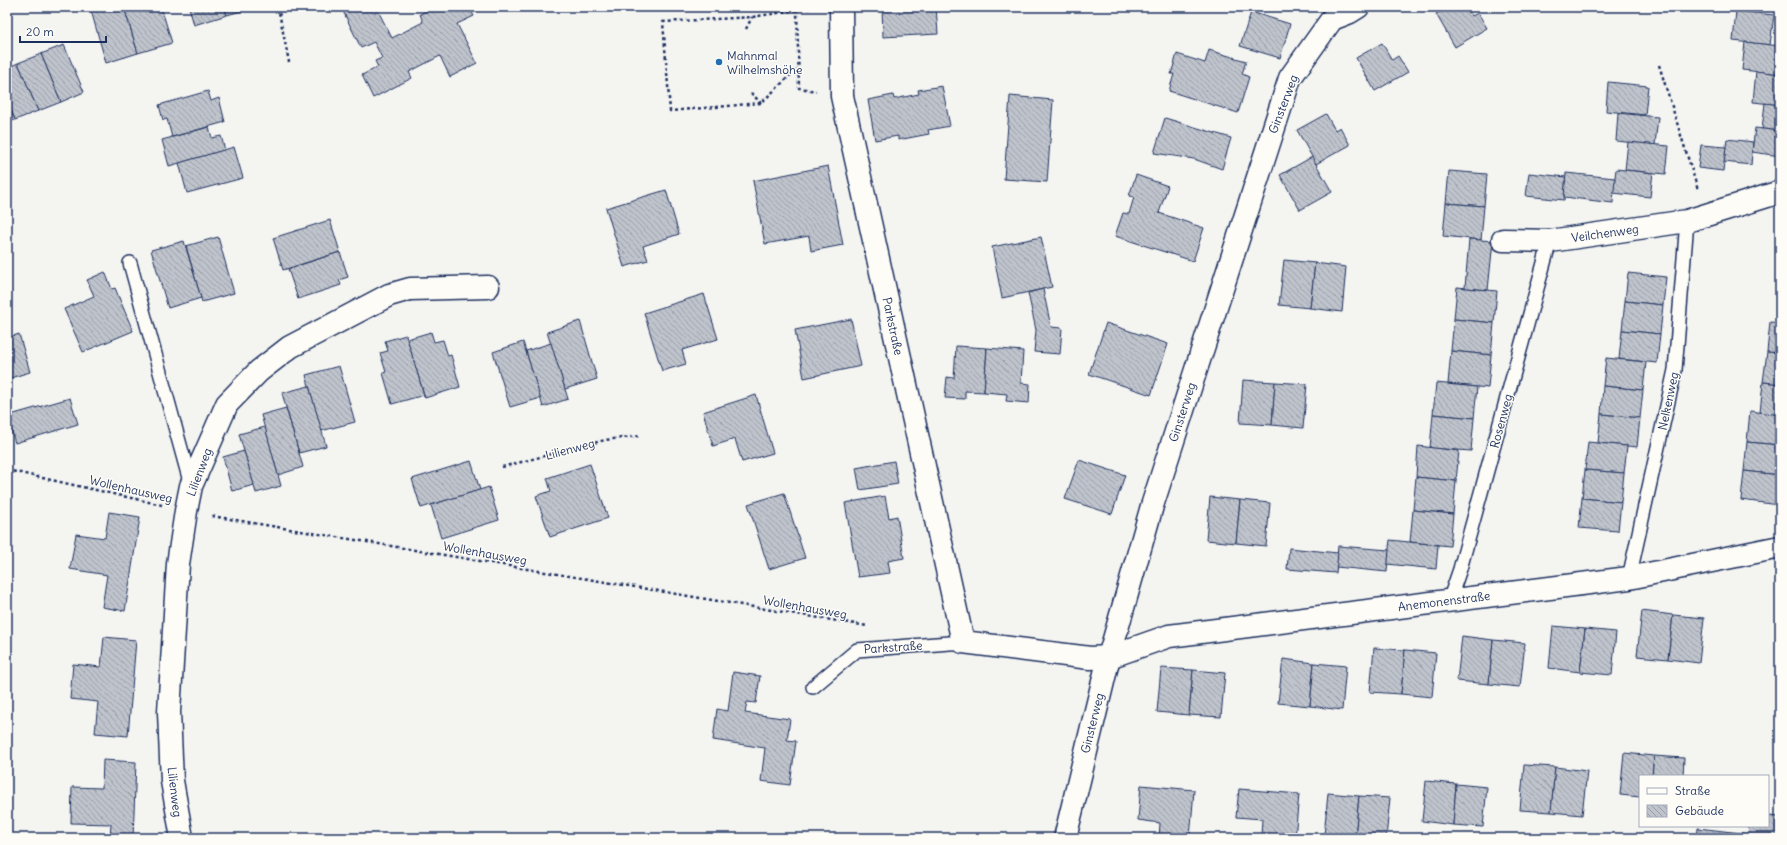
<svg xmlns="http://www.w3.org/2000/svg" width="1787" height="845" viewBox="0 0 1787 845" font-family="Delius,sans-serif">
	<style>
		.building { fill: url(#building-back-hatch); stroke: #1b2f5e }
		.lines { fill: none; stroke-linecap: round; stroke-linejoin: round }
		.lane-casing { stroke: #1b2f5e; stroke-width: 16 }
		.street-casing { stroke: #1b2f5e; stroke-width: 25 }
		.path { stroke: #1b2f5e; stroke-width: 2.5; stroke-dasharray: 3 3; stroke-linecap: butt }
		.lane { stroke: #fdfcf7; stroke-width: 13 }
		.street { stroke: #fdfcf7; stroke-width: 22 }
		.poi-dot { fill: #1f6fb2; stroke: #fdfcf7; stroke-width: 1.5 }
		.labels { text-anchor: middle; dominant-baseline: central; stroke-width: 3; stroke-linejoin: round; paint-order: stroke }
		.poi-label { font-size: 12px; fill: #1b2f5e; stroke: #fdfcf7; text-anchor: start }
		.street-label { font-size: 12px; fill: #1b2f5e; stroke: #fdfcf7 }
	</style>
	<defs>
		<pattern id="building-back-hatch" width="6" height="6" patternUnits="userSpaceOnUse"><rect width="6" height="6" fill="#bfc3cc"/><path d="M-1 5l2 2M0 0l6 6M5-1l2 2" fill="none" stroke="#9a9fa9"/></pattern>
	</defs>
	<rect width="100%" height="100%" fill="#f4f4f1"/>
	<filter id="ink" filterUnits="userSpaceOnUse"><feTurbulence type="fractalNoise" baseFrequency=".025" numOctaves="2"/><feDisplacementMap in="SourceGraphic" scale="8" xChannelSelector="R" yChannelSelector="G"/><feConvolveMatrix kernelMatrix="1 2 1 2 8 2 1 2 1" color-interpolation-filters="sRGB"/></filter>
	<g filter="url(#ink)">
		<g class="building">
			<path d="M 90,7 L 124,7 L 138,53 L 106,63 Z"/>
			<path d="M 124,7 L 161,7 L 172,43 L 138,53 Z"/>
			<path d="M 189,7 L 224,7 L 227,15 L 194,25 Z"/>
			<path d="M 224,7 L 256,7 L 227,15 Z"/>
			<path d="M 341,7 L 376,7 L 392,38 L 423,22 L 420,14 L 435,7 L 469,7 L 474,16 L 457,24 L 477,63 L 450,77 L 440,56 L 409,72 L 412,78 L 373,98 L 362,75 L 378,67 L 375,61 L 382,58 L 374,42 L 361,48 Z"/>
			<path d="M 882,7 L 936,7 L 938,34 L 883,37 Z"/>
			<path d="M 1448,7 L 1467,7 L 1472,16 L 1478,13 L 1487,28 L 1455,47 L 1436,14 Z"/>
			<path d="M 1736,11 L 1774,15 L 1770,45 L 1733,41 Z"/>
			<path d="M 1251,12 L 1290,24 L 1280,58 L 1240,46 Z"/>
			<path d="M 1745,42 L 1780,46 L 1780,74 L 1742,70 Z"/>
			<path d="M 1382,43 L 1392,60 L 1398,56 L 1408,72 L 1375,91 L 1356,58 Z"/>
			<path d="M 64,45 L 84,92 L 61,102 L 41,54 Z"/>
			<path d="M 1209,50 L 1246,61 L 1242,74 L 1249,77 L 1238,113 L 1169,91 L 1174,74 L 1171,74 L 1177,54 L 1205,63 Z"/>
			<path d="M 41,54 L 61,102 L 38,111 L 18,63 Z"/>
			<path d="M 18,63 L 38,111 L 15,120 L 7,100 L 7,68 Z"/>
			<path d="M 1756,71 L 1780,74 L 1780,105 L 1753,102 Z"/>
			<path d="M 1608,82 L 1648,86 L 1645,115 L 1606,111 Z"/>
			<path d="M 942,86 L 950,126 L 928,130 L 929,134 L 898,140 L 898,136 L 875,140 L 868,100 L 893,95 L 894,99 L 919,94 L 918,90 Z"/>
			<path d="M 208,91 L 211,101 L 219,98 L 225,122 L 172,137 L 167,119 L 163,120 L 159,105 Z"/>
			<path d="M 1010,96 L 1053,100 L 1047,182 L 1004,179 Z"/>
			<path d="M 7,100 L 15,120 L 7,123 Z"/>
			<path d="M 1765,103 L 1780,105 L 1780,131 L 1762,129 Z"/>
			<path d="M 1618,113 L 1658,117 L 1655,145 L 1616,141 Z"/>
			<path d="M 1326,114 L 1335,130 L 1340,127 L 1350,145 L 1316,164 L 1297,130 Z"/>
			<path d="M 1165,118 L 1231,138 L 1222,169 L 1194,159 L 1154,153 Z"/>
			<path d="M 209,127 L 212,138 L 221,136 L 225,150 L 169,166 L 162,140 Z"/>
			<path d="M 1755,128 L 1780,131 L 1780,156 L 1752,152 Z"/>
			<path d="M 1727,139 L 1753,142 L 1751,165 L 1724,162 Z"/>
			<path d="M 1628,142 L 1669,146 L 1666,174 L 1625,170 Z"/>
			<path d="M 1701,145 L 1726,147 L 1723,171 L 1698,168 Z"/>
			<path d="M 234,147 L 243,178 L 187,193 L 179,163 Z"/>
			<path d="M 1312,157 L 1332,192 L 1300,210 L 1280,175 Z"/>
			<path d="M 828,166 L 843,245 L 811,251 L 809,236 L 765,244 L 753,181 Z"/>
			<path d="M 1616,169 L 1653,173 L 1650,197 L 1613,193 Z"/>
			<path d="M 1449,171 L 1487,174 L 1484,206 L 1446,203 Z"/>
			<path d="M 1529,173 L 1566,177 L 1564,200 L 1526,196 Z"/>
			<path d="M 1566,173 L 1615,178 L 1613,203 L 1564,197 Z"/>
			<path d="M 1136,175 L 1168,186 L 1159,213 L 1204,228 L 1193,261 L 1115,236 L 1123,213 L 1129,214 L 1134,197 L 1129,196 Z"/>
			<path d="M 666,190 L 679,234 L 643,246 L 648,260 L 624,267 L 606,208 Z"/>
			<path d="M 1446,203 L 1484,206 L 1481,240 L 1443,236 Z"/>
			<path d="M 330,220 L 340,252 L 283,270 L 273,238 Z"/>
			<path d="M 218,237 L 234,293 L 202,302 L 186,246 Z"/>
			<path d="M 1041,237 L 1052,287 L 1002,298 L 992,247 Z"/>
			<path d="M 1469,239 L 1493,241 L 1488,290 L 1465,288 Z"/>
			<path d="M 184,241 L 201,298 L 168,308 L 151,250 Z"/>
			<path d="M 340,252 L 348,277 L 339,280 L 341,285 L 298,299 L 288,269 Z"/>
			<path d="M 1284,260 L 1315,263 L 1310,308 L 1279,305 Z"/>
			<path d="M 1315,263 L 1346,267 L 1342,312 L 1310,308 Z"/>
			<path d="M 105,272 L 112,289 L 115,288 L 133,331 L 83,352 L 64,309 L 94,296 L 87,280 Z"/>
			<path d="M 1628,273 L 1666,277 L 1663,305 L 1625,301 Z"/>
			<path d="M 1457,287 L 1497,291 L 1494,323 L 1454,319 Z"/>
			<path d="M 1043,289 L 1051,327 L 1062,328 L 1060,354 L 1034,352 L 1036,330 L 1028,293 Z"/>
			<path d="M 704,294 L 718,339 L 682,350 L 686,364 L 662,371 L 644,313 Z"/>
			<path d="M 1625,301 L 1663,305 L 1660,334 L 1622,330 Z"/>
			<path d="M 851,319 L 861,366 L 804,378 L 795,330 Z"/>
			<path d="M 1454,319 L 1494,323 L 1491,355 L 1451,351 Z"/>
			<path d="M 580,321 L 597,379 L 565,389 L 547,332 Z"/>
			<path d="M 1770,322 L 1780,323 L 1780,353 L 1767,352 Z"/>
			<path d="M 1106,323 L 1168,344 L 1151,395 L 1089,374 Z"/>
			<path d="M 1622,330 L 1660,334 L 1657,363 L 1619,359 Z"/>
			<path d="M 431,332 L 434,342 L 443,340 L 448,356 L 451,355 L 460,387 L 425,398 L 407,339 Z"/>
			<path d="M 19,334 L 30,372 L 7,379 L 7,338 Z"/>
			<path d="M 406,335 L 424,395 L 392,404 L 383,373 L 386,372 L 380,353 L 388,351 L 385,341 Z"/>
			<path d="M 523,342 L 541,398 L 510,407 L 493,352 Z"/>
			<path d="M 551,343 L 568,399 L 543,407 L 526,351 Z"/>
			<path d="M 956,346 L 987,348 L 984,392 L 965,391 L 965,399 L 945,398 L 947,377 L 954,378 Z"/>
			<path d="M 987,348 L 1023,351 L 1021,383 L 1030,384 L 1029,403 L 1006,401 L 1007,394 L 984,392 Z"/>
			<path d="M 1451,351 L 1491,355 L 1488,388 L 1448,384 Z"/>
			<path d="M 1767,352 L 1780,353 L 1780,384 L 1763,382 Z"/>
			<path d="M 1606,358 L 1646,362 L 1643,390 L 1603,386 Z"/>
			<path d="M 339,366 L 355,422 L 321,431 L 306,375 Z"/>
			<path d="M 1243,380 L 1275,382 L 1272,425 L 1240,423 Z"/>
			<path d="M 1275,382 L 1307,384 L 1303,428 L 1272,425 Z"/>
			<path d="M 1763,382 L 1780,384 L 1780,415 L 1760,413 Z"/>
			<path d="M 1436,383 L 1477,387 L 1474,418 L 1433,414 Z"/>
			<path d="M 309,386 L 326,446 L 299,453 L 282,393 Z"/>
			<path d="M 1603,386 L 1643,390 L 1640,418 L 1601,414 Z"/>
			<path d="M 756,395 L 773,453 L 742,462 L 735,439 L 713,446 L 703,412 Z"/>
			<path d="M 70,398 L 78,424 L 15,443 L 7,416 Z"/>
			<path d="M 286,408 L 303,467 L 278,475 L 261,415 Z"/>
			<path d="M 1750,411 L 1780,415 L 1780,445 L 1747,442 Z"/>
			<path d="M 1433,414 L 1474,418 L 1471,451 L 1430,448 Z"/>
			<path d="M 1601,414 L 1640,418 L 1637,447 L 1598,443 Z"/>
			<path d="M 265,427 L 281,486 L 256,493 L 239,434 Z"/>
			<path d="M 1588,442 L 1627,446 L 1624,473 L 1585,470 Z"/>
			<path d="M 1747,442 L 1780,445 L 1780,475 L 1744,471 Z"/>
			<path d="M 1418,446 L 1459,451 L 1456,481 L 1416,477 Z"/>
			<path d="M 244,451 L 254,485 L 232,491 L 223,457 Z"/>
			<path d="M 1079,460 L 1125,475 L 1112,514 L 1065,499 Z"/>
			<path d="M 471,461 L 480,490 L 421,508 L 412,479 Z"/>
			<path d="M 894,461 L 898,484 L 860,490 L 856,468 Z"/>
			<path d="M 590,464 L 608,518 L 550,537 L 536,496 L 551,491 L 547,478 Z"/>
			<path d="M 1585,470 L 1624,473 L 1621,502 L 1582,498 Z"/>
			<path d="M 1744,471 L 1780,475 L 1779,505 L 1741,500 Z"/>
			<path d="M 1416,477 L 1456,481 L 1453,514 L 1413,510 Z"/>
			<path d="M 489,487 L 499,520 L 441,538 L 431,505 Z"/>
			<path d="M 784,493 L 805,558 L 769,569 L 748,504 Z"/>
			<path d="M 885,496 L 889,518 L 897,516 L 904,558 L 888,561 L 890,573 L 858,577 L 845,503 Z"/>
			<path d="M 1210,497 L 1240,500 L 1236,543 L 1206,540 Z"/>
			<path d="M 1582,498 L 1621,502 L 1618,531 L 1579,528 Z"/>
			<path d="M 1240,500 L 1270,503 L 1266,546 L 1236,543 Z"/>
			<path d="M 1413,510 L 1453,514 L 1450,546 L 1410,542 Z"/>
			<path d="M 109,512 L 140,517 L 125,611 L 102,607 L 107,575 L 70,569 L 76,534 L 105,538 Z"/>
			<path d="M 1390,540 L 1438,545 L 1436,569 L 1387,564 Z"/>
			<path d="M 1338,546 L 1389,550 L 1387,572 L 1336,567 Z"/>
			<path d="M 1289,548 L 1338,553 L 1336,573 L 1287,569 Z"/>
			<path d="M 1642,611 L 1673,615 L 1668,659 L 1637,656 Z"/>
			<path d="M 1673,615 L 1704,618 L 1699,663 L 1668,659 Z"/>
			<path d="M 1553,626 L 1585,629 L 1580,672 L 1549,668 Z"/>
			<path d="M 1585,629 L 1616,632 L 1612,675 L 1580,672 Z"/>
			<path d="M 1462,636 L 1493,640 L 1489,684 L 1457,681 Z"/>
			<path d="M 104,637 L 136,640 L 128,736 L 95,733 L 98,702 L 70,699 L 73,664 L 101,667 Z"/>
			<path d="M 1493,640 L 1525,643 L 1520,687 L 1489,684 Z"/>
			<path d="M 1374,648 L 1405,650 L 1401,694 L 1370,692 Z"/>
			<path d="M 1405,650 L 1436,653 L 1432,697 L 1401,694 Z"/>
			<path d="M 1283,659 L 1314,663 L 1310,706 L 1278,703 Z"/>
			<path d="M 1314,663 L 1346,666 L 1342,710 L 1310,706 Z"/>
			<path d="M 1161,668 L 1193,670 L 1189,715 L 1157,712 Z"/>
			<path d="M 1193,670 L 1225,673 L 1221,717 L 1189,715 Z"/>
			<path d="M 733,672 L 760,676 L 756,703 L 747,702 L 745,713 L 790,719 L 787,740 L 796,741 L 790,785 L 761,781 L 765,748 L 713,740 L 717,709 L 728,711 Z"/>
			<path d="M 1624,753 L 1654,756 L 1652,776 L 1640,776 L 1640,797 L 1620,795 Z"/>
			<path d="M 1654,756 L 1684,758 L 1683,776 L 1652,776 Z"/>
			<path d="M 103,760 L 136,762 L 133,838 L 110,838 L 111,824 L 71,823 L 72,787 L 102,788 Z"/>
			<path d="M 1524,765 L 1555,767 L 1551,812 L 1520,810 Z"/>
			<path d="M 1555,767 L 1587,771 L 1582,815 L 1551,812 Z"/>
			<path d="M 1426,781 L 1456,784 L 1453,825 L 1422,821 Z"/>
			<path d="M 1456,784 L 1487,787 L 1483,827 L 1453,825 Z"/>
			<path d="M 1141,785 L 1194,790 L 1190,838 L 1159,838 L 1160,823 L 1138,820 Z"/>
			<path d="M 1239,789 L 1299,794 L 1295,838 L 1261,836 L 1262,819 L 1236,817 Z"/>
			<path d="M 1328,793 L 1359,796 L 1355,838 L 1324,836 Z"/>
			<path d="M 1359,796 L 1390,798 L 1386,838 L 1355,838 Z"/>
			<path d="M 1768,816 L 1780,817 L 1780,838 L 1748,837 L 1749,826 L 1768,826 Z"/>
			<path d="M 1698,828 L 1749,834 L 1748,838 L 1697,838 Z"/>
		</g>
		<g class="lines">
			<g class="lane-casing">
				<g id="lane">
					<path d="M 130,263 L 191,485"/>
					<path d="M 1629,578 L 1675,370 L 1687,221"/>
					<path d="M 1449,601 L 1460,569 L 1550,241"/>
					<path d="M 813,687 L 857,650 L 963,642"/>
				</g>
			</g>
			<g class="street-casing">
				<g id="street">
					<path d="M 841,7 L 842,96 L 963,642 L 1090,658 L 1109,657 L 1169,636 L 1629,578 L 1780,547"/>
					<path d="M 1503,240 L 1550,241 L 1687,221 L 1780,192"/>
					<path d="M 182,838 L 172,781 L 169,712 L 178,564 L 186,511 L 191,486 L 227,404 L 259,371 L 290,347 L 389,295 L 410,289 L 488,287"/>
					<path d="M 1065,838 L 1109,657 L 1152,506 L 1290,78 L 1332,19 L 1350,12 L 1358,7"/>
				</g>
			</g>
			<g class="path">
				<path d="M 278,7 L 289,62"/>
				<path d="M 816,7 L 797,10 L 799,88 L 816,91"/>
				<path d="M 797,10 L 752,17 L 663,22 L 670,111 L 761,103 L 798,68"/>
				<path d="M 746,29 L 752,17"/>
				<path d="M 1659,65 L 1698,190"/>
				<path d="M 751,93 L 761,103"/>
				<path d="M 502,467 L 605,440 L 639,436"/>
				<path d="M 7,470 L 162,505"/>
				<path d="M 212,516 L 867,626"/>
			</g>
			<use href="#lane" class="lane"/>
			<use href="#street" class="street"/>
		</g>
	</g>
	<circle class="poi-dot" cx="719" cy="62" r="4"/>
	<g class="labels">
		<g class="poi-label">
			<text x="727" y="55">Mahnmal<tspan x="727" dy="14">Wilhelmshöhe</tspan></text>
		</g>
		<g class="street-label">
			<text transform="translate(1283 104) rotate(-69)">Ginsterweg</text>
			<text transform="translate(1605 233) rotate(-8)">Veilchenweg</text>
			<text transform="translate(893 326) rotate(78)">Parkstraße</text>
			<text transform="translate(1668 401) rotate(-78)">Nelkenweg</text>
			<text transform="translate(1182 412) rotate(-72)">Ginsterweg</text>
			<text transform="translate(1501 421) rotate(-75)">Rosenweg</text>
			<text transform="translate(570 449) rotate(-15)">Lilienweg</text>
			<text transform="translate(199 472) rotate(-69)">Lilienweg</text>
			<text transform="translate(131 489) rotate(13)">Wollenhausweg</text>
			<text transform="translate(485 553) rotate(10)">Wollenhausweg</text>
			<text transform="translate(1444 601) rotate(-7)">Anemonenstraße</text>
			<text transform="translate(805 607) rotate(10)">Wollenhausweg</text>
			<text transform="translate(893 647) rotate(-4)">Parkstraße</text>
			<text transform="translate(1092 723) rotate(-76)">Ginsterweg</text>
			<text transform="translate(175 792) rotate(83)">Lilienweg</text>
		</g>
	</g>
	<rect width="1787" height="845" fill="none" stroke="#fdfcf7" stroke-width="24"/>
	<rect x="12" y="12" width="1763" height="821" fill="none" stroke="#1b2f5e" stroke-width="1.5" filter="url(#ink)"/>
	<rect x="1639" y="775" width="130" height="52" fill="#fdfcf7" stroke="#a3aaba"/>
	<rect x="1647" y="788" width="20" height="6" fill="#fdfcf7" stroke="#a3aaba"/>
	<text x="1675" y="795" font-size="12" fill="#1b2f5e">Straße</text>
	<rect x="1647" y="805" width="20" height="12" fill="url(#building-back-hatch)" stroke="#a3aaba"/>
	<text x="1675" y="815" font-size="12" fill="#1b2f5e">Gebäude</text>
	<path d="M20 36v6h86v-6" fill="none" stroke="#1b2f5e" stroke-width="2"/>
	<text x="26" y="36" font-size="12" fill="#1b2f5e" stroke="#fdfcf7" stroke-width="3" paint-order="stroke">20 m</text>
</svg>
